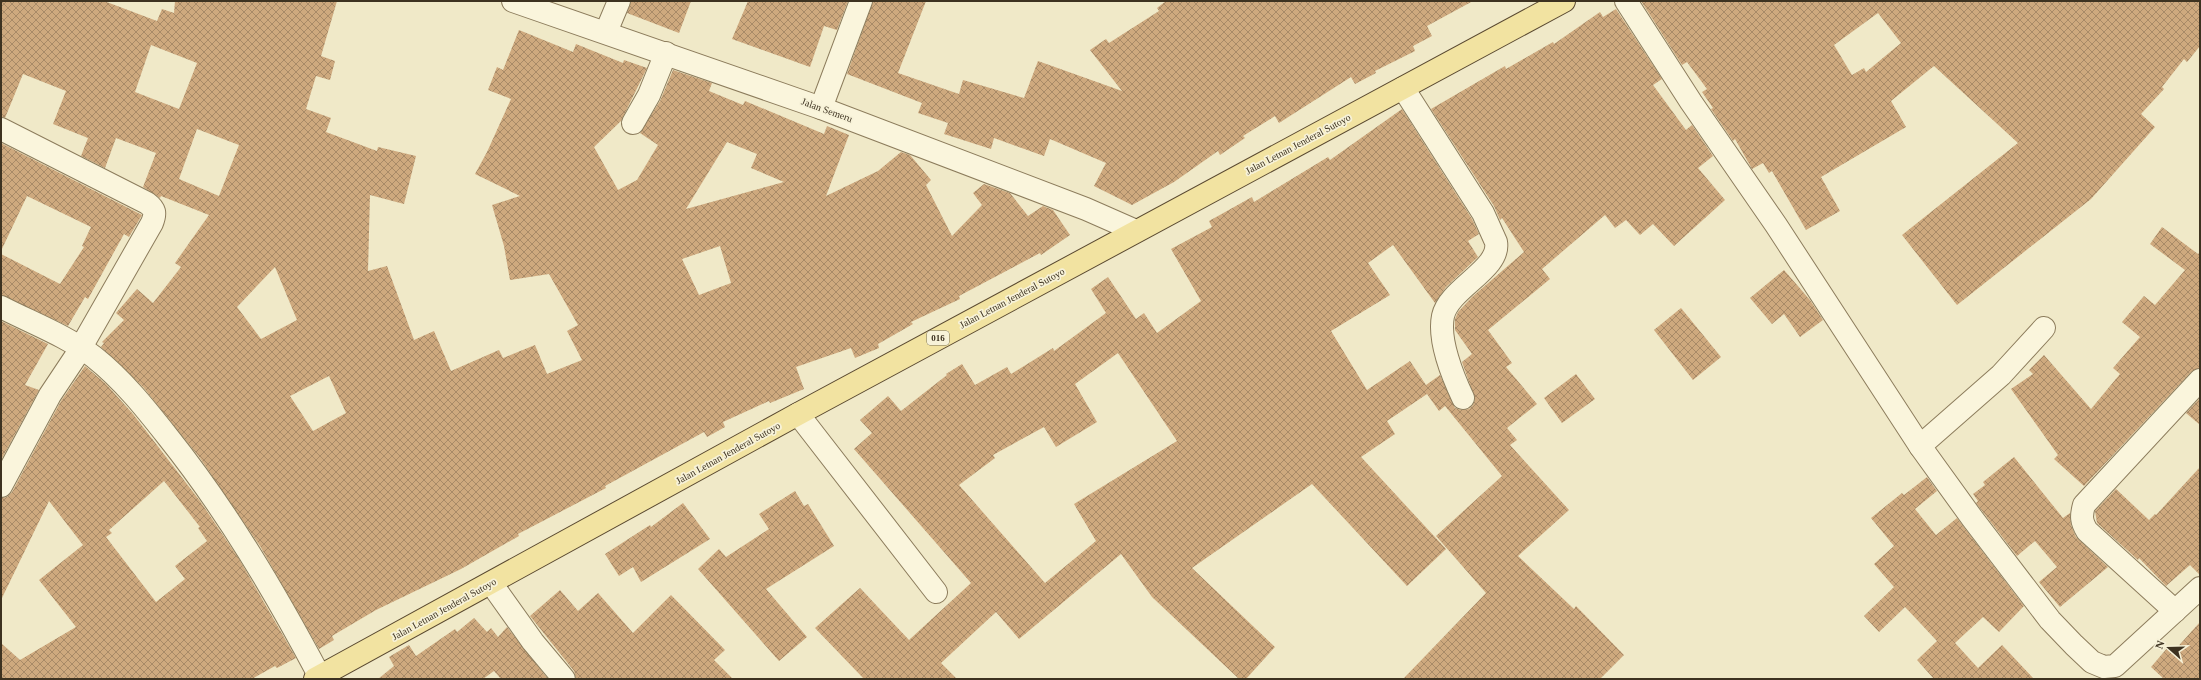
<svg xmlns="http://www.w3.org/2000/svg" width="2201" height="680" viewBox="0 0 2201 680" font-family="Georgia,serif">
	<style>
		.building { fill: url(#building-cross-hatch); fill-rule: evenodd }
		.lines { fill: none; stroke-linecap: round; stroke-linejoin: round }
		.minor-casing { stroke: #8c7c5c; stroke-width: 24 }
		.major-casing { stroke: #5a4930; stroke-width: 24 }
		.minor { stroke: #faf5dc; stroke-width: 22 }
		.major { stroke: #f2e3a1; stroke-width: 22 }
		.labels { text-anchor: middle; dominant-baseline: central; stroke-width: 3.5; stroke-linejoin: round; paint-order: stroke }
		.shield { fill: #f7f2d8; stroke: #756c57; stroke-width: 1 }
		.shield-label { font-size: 9px; font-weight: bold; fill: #3d3220 }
		.street-label { font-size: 10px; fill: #3d3220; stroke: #f7f2d8 }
	</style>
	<defs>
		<pattern id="building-cross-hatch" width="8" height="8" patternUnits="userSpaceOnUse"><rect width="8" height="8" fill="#cea97e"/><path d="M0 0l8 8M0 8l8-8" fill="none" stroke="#a88a67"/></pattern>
	</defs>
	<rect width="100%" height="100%" fill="#f0e9c8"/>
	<g class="building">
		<path d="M 1,1 L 104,1 L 157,21 L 162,9 L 174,13 L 175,1 L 337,1 L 321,56 L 335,61 L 330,80 L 316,76 L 306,109 L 331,118 L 326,132 L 377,151 L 378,147 L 416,156 L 404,204 L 370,195 L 368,271 L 387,266 L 414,340 L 434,331 L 451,371 L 499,350 L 503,358 L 535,345 L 547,374 L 582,360 L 567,331 L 578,325 L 549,274 L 510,280 L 504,246 L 492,205 L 520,196 L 475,174 L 487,152 L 511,99 L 488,90 L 497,67 L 503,70 L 519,30 L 573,52 L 576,44 L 623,63 L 624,60 L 647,68 L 621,121 L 594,147 L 618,190 L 637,180 L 658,145 L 640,133 L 660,101 L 673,70 L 712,83 L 709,91 L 743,105 L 745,101 L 824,134 L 827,126 L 849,135 L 826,196 L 878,171 L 901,152 L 910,155 L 931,180 L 926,185 L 952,236 L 982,205 L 973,193 L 984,184 L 1010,193 L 1028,216 L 1043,206 L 1053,210 L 1070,235 L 1041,255 L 1040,253 L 959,296 L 960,299 L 911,322 L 913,324 L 878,344 L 879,348 L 855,358 L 851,348 L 796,367 L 804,389 L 770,403 L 769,401 L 723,422 L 725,427 L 707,437 L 704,432 L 605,486 L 606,488 L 518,534 L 519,536 L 461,569 L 376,610 L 332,636 L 334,640 L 319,649 L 260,546 L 200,458 L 143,387 L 101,347 L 104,343 L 102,342 L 124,320 L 116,313 L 137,289 L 153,303 L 181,267 L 175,263 L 209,215 L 161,196 L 160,198 L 143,187 L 156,153 L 116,138 L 105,168 L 81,156 L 88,138 L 53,124 L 66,91 L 23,74 L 5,118 L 1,117 ZM 151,45 L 197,63 L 179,109 L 135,92 ZM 197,129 L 239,145 L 219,196 L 179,179 ZM 727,142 L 757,154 L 751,168 L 784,182 L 686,209 ZM 720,246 L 731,283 L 699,295 L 682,259 ZM 275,267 L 297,320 L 261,339 L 237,307 ZM 329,376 L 346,413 L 313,431 L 290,396 Z"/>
		<path d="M 631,1 L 691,1 L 679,33 L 627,13 Z"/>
		<path d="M 748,1 L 848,1 L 837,30 L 824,26 L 810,67 L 732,39 Z"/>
		<path d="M 873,1 L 926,1 L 898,73 L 959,94 L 963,80 L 1024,98 L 1038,61 L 1122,91 L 1090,50 L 1106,39 L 1109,43 L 1159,11 L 1157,8 L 1166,1 L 1473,1 L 1427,26 L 1432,36 L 1413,46 L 1415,51 L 1375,71 L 1376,73 L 1355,84 L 1351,77 L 1279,123 L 1275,116 L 1243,136 L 1245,138 L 1220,155 L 1218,151 L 1174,182 L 1132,205 L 1094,186 L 1106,163 L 1050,139 L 1044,156 L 994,138 L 991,149 L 944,134 L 948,123 L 918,113 L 922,103 L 847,74 Z"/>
		<path d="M 1641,1 L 2200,1 L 2200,46 L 2187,62 L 2184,59 L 2162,87 L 2164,89 L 2141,114 L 2155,127 L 2091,199 L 1957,305 L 1902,235 L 2018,143 L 1934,66 L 1891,101 L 1906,127 L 1821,177 L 1840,211 L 1806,230 L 1772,171 L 1769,173 L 1763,163 L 1752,169 L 1735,139 L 1733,141 L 1711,109 L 1713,108 L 1702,92 L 1707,89 L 1687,62 L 1682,65 ZM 1878,13 L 1901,43 L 1866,72 L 1864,68 L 1852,75 L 1834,45 Z"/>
		<path d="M 1616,9 L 1662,79 L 1653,85 L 1686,130 L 1692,125 L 1713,156 L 1698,168 L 1725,200 L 1674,246 L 1653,224 L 1640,235 L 1626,220 L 1615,228 L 1605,215 L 1542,269 L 1550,279 L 1488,330 L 1512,363 L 1506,367 L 1537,404 L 1507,428 L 1517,440 L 1510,445 L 1569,510 L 1518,556 L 1574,609 L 1576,606 L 1624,655 L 1600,679 L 1403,679 L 1486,593 L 1436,536 L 1502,476 L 1445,406 L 1439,411 L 1427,394 L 1387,421 L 1395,434 L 1361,457 L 1446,549 L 1407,586 L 1312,484 L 1192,568 L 1275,647 L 1246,679 L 1239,679 L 1152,597 L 1121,554 L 1019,639 L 996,612 L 941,663 L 957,679 L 864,679 L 815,628 L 860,588 L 909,640 L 971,583 L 854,449 L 872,433 L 860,420 L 888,396 L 901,411 L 947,375 L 946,374 L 962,364 L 975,385 L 1007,367 L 1011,374 L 1053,348 L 1054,351 L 1106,313 L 1091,289 L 1108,277 L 1136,319 L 1144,313 L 1157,333 L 1201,301 L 1171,249 L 1212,227 L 1209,221 L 1252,197 L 1254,202 L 1328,157 L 1330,160 L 1402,109 L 1472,219 L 1479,234 L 1468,241 L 1478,257 L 1446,287 L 1435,303 L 1393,245 L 1368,263 L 1390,295 L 1331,331 L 1367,390 L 1410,361 L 1426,385 L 1440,375 L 1455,408 L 1461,410 L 1469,409 L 1473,405 L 1475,399 L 1462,362 L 1472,354 L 1455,330 L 1455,319 L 1458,312 L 1472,297 L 1524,252 L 1502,218 L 1500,220 L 1494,206 L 1431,109 L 1505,66 L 1506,69 L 1553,42 L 1554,44 L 1600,12 L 1603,17 ZM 1118,353 L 1177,441 L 1074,504 L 1096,541 L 1045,583 L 959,485 L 995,458 L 993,455 L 1044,427 L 1056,447 L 1097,422 L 1075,384 Z"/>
		<path d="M 1,143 L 142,215 L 129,237 L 124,234 L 88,299 L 85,297 L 68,326 L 1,295 L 1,254 L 60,284 L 84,247 L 82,246 L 91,227 L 27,196 L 1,251 Z"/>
		<path d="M 2162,227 L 2198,254 L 2200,252 L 2200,368 L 2191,372 L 2084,486 L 2054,459 L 2058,455 L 2011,389 L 2033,374 L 2029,370 L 2044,355 L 2091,409 L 2120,374 L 2113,368 L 2140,337 L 2122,322 L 2144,296 L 2155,305 L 2185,270 L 2150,244 Z"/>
		<path d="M 1784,270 L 1810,300 L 1823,320 L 1800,337 L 1784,314 L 1772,324 L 1750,298 Z"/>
		<path d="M 1681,308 L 1721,357 L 1693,380 L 1654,330 Z"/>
		<path d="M 1,321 L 48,344 L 25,385 L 39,390 L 1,460 Z"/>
		<path d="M 85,366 L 106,384 L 133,414 L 200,501 L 239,559 L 296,658 L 277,668 L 275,666 L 252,679 L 1,679 L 1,643 L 20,660 L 76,627 L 39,580 L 83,545 L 49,501 L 1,600 L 1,498 L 7,497 L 12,492 L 61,401 ZM 164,481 L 200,527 L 198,528 L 207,541 L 175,566 L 185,579 L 156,602 L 106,537 L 112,533 L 109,530 Z"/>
		<path d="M 1576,374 L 1595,399 L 1562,423 L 1544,398 Z"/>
		<path d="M 2200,398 L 2200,425 L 2186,413 Z"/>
		<path d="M 2014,457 L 2063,518 L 2070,513 L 2071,525 L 2076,537 L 2108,567 L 2060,607 L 2039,582 L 2057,567 L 2035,541 L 2017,556 L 1976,503 L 1978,501 L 1973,494 L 1985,485 L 1983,482 Z"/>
		<path d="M 2200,467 L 2200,575 L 2190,565 L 2166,586 L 2139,558 L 2138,560 L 2097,523 L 2095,511 L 2116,489 L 2149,520 L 2155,514 L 2156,515 Z"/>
		<path d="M 1927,477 L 1937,491 L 1915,509 L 1936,535 L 1957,518 L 2024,606 L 1999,632 L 1983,617 L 1955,643 L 1978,668 L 2002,645 L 2034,679 L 1934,679 L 1917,660 L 1937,641 L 1905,607 L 1879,632 L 1864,616 L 1894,587 L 1874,564 L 1894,546 L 1871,518 L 1902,493 L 1904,495 Z"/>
		<path d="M 795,491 L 804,506 L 808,504 L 834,546 L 766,589 L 807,637 L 779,661 L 698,569 L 719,549 L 726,557 L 769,529 L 759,514 Z"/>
		<path d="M 683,503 L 710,539 L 641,582 L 633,567 L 619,576 L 605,554 L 650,525 L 651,527 Z"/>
		<path d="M 560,590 L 578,611 L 598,593 L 633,633 L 671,595 L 725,650 L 714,660 L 733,679 L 576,679 L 574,671 L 530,616 Z"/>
		<path d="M 474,618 L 487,632 L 491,628 L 498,637 L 507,627 L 548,679 L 501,679 L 494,671 L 483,679 L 378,679 L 394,666 L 389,657 L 409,645 L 416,656 L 455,629 L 457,632 Z"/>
		<path d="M 2200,622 L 2200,679 L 2164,679 L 2151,667 L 2169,646 L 2174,651 Z"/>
	</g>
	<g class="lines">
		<g class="minor-casing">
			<g id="minor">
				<path d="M 513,1 L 821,108 L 1086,209 L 1136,231"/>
				<path d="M 1626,1 L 1691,102 L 1776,225 L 1920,446 L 1972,518 L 2050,620 L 2074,645 L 2092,662 L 2104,667 L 2115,666 L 2200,588"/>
				<path d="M 606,32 L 619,1"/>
				<path d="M 1403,88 L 1483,213 L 1496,242 C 1501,269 1449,288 1443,316 C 1438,340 1453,377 1463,398"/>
				<path d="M 821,108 L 861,1"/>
				<path d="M 633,123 L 649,95 L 666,53"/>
				<path d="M 1,129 L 147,203 C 155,209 156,213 152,223 L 76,356 L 50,395 L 1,486"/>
				<path d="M 1,307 C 32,323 67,336 94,357 C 123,380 146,409 168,437 C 227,511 275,592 320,677"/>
				<path d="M 798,414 L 936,592"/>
				<path d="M 1920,446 L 2001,375 L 2044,328"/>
				<path d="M 491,583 L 533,642 L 564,679"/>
				<path d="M 2175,611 L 2087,531 C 2081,521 2081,516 2084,505 L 2200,380"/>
			</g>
		</g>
		<g class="major-casing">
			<path id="major" d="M 315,679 L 798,414 L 1564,1"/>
		</g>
		<use href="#minor" class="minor"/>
		<use href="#major" class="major"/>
	</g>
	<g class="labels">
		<rect class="shield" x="927" y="331" width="22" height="14" rx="3"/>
		<g class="shield-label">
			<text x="938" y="338">016</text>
		</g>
		<g class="street-label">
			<text transform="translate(827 110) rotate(20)">Jalan Semeru</text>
			<text transform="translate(1298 144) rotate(-28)">Jalan Letnan Jenderal Sutoyo</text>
			<text transform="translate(1012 298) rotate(-28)">Jalan Letnan Jenderal Sutoyo</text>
			<text transform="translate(728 453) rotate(-29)">Jalan Letnan Jenderal Sutoyo</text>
			<text transform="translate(444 609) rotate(-29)">Jalan Letnan Jenderal Sutoyo</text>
		</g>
	</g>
	<rect width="2201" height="680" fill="none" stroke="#3d3220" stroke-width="4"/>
	<g transform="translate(2169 648) rotate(290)" stroke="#f7f2d8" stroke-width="3" paint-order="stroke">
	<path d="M0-3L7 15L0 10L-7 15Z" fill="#3d3220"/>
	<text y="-6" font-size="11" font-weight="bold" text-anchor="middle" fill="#3d3220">N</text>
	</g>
</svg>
